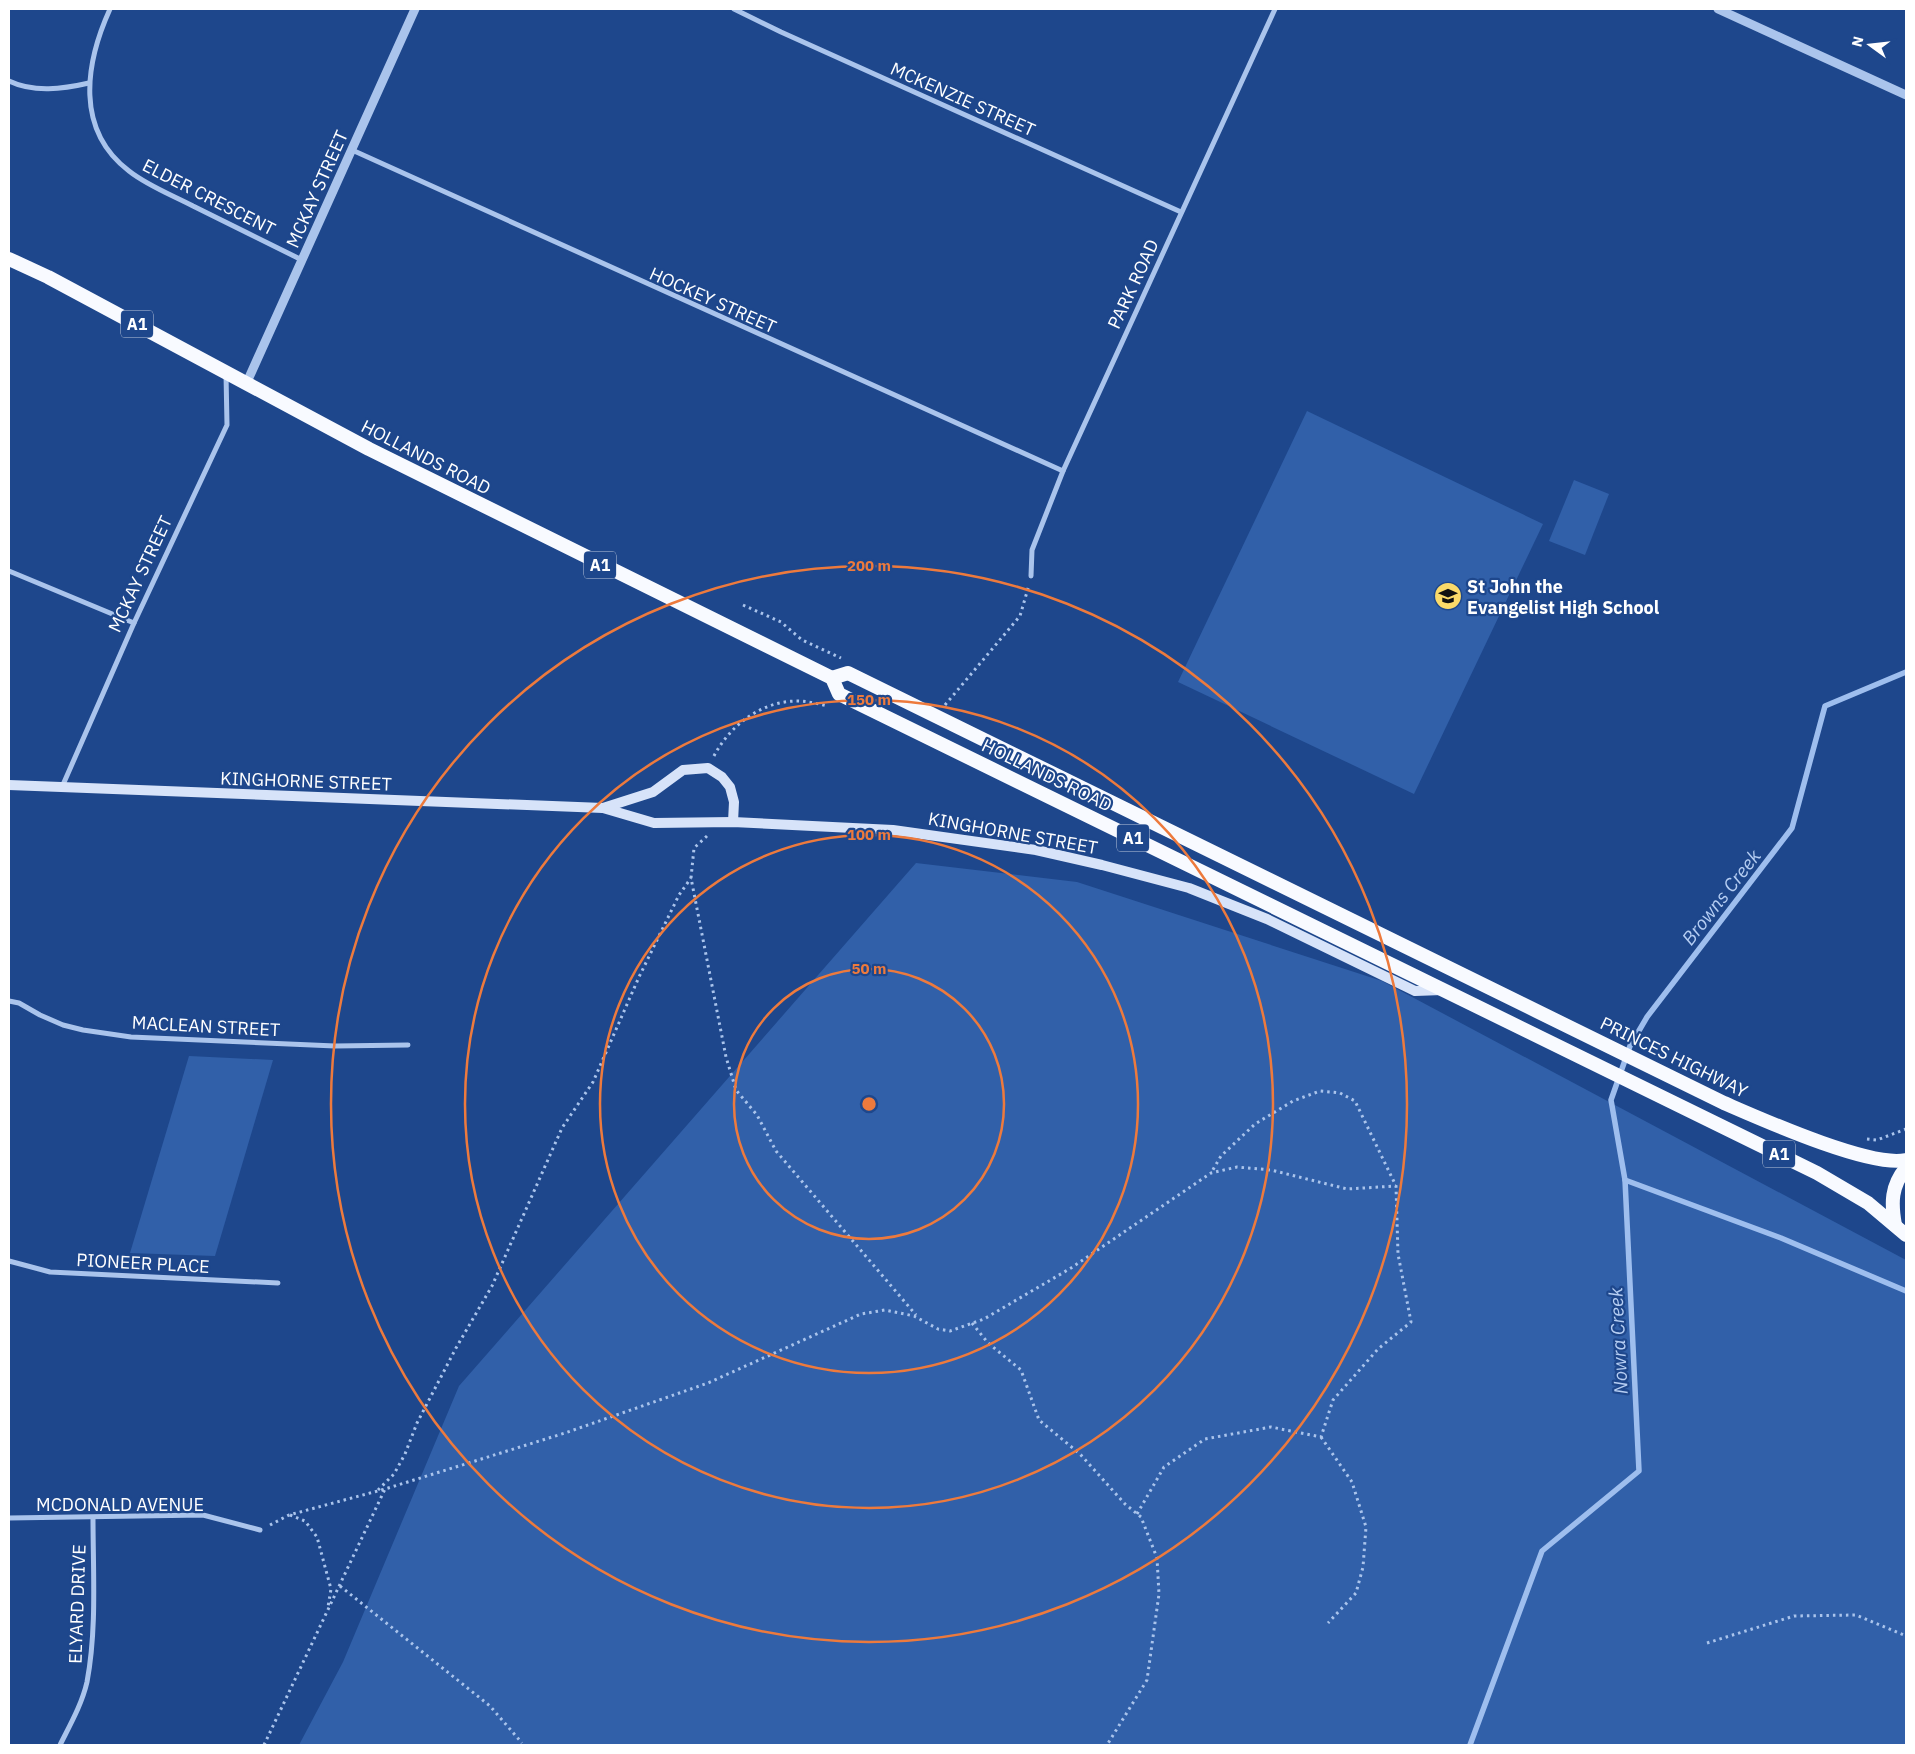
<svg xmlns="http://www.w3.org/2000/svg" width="1915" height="1754" viewBox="0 0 1915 1754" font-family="'IBM Plex Sans',sans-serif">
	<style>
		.green { fill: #3160a9 }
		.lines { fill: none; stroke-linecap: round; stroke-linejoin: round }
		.stream { stroke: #9ebeee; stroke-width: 5.5 }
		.path { stroke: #aac4ec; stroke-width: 3; stroke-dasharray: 2.5 4; stroke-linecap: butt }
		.minor { stroke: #aac4ec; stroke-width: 5 }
		.tertiary { stroke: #aac4ec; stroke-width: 9 }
		.secondary { stroke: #d7e3f9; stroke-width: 10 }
		.trunk { stroke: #f8faff; stroke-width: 14 }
		.ring { fill: none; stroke: #ed7a3d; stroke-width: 2.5 }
		.labels { text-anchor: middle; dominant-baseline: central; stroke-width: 4.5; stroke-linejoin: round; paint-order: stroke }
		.shield { fill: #1e478c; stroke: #bcc8dc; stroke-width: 1 }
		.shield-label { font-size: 16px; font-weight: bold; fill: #fff }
		.street-label { font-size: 18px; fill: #fff; stroke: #1e478c }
		.poi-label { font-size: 18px; font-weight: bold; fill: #fff; stroke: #1e478c; text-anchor: start }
		.water-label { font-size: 19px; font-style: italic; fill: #b6cef3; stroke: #1e478c }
		.centre { fill: #ed7a3d; stroke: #1e478c; stroke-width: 2.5 }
		.ring-label { font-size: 15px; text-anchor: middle; font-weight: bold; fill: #ed7a3d; stroke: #1e478c; stroke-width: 4.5; stroke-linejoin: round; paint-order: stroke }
	</style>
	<rect width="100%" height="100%" fill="#1e478c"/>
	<g class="green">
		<path d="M 1307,411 L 1543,524 L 1414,794 L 1178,682 Z"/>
		<path d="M 1574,480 L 1609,494 L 1585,555 L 1549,541 Z"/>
		<path d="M 916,863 L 1077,882 L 1382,981 L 1906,1260 L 1906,1745 L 299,1745 L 343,1662 L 459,1386 Z"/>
		<path d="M 189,1056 L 273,1060 L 215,1256 L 130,1253 Z"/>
	</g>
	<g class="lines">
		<g class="stream">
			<path d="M 1625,1180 L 1611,1100 L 1630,1046 L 1647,1017 L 1792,828 L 1825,706 L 1906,672"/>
			<path d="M 1470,1745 L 1542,1551 L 1639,1471 L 1625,1180 L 1781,1238 L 1906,1291"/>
		</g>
		<g class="path">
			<path d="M 743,605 L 781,622 L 802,640 L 841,658"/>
			<path d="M 945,705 L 1020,616 L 1029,585"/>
			<path d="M 714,756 C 730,725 762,701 797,701 C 808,701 818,704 828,706"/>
			<path d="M 707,836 L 694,848 L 691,878 L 726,1057 L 736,1090 L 757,1115 L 776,1151 L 916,1315"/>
			<path d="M 1867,1139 L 1877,1140 L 1906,1129"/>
			<path d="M 972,1323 L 988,1343 L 1021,1370 L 1039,1420 L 1080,1454 L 1125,1504 L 1141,1517 L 1157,1558 L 1159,1594 L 1147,1680 L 1107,1745"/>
			<path d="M 1321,1437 L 1352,1482 L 1366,1527 L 1363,1567 L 1356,1593 L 1328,1623"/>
			<path d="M 378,1490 L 394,1474 L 405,1454 L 417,1423 L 456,1348 L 492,1286 L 562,1128 L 593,1082 L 639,977 L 679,895 L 691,878"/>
			<path d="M 1137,1514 L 1164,1467 L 1205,1439 L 1271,1427 L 1321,1437 L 1333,1400 L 1378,1349 L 1411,1322 L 1398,1254 L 1396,1186 L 1355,1101 L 1340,1093 L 1320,1091 L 1293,1101 L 1255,1124 L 1221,1156 L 1211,1173"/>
			<path d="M 290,1515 L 305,1521 L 317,1537 L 331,1589 L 328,1607"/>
			<path d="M 270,1525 L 289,1515 L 385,1489 L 565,1433 L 708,1383 L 861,1314 L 885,1310 L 914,1316 L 938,1329 L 950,1331 L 984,1319 L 1071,1268 L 1211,1173 L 1237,1167 L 1271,1170 L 1347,1189 L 1396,1186"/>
			<path d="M 340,1586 L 490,1706 L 522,1743"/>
			<path d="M 1707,1643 L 1794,1616 L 1856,1615 L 1906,1636"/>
			<path d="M 264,1745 L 385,1489"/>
		</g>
		<g class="minor">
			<path d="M 110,9 C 85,64 75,130 129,171 C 148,186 172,195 193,206 C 229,224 266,242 302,260"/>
			<path d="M 734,9 L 781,32 L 1181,212"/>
			<path d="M 9,81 C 34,93 63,89 89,83"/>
			<path d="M 352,150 L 1063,471"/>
			<path d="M 9,571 L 134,623"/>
			<path d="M 1031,576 L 1032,550 L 1063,471 L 1275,9"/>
			<path d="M 62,787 L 134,623 L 227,425 L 226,374"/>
			<path d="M 9,1001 L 19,1003 L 40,1015 L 63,1025 L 83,1030 L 131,1037 L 335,1046 L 408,1045"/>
			<path d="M 9,1261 L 50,1272 L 278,1283"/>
			<path d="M 9,1518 L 203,1515 L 260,1530"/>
			<path d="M 60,1745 C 70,1725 82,1704 87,1682 C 97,1629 93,1572 93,1518"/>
		</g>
		<g class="tertiary">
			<path d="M 1718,9 L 1906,95"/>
			<path d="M 247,382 L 415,9"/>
		</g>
		<g class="secondary">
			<path d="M 9,785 L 603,808 L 654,823 L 733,822 L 893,830 L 1036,850 L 1102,865 L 1189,888 L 1267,919 L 1415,991 L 1442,990"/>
			<path d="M 603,808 L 653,792 L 683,770 L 708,768 L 722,777 L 730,787 L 734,802 L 733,822"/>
		</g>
		<g class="trunk">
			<path d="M 9,259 L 48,277 L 369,449 L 832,678 L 839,694 L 1817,1173 L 1868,1203 L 1906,1235"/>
			<path d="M 832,678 L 848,673 L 1724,1103 C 1761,1119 1870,1168 1906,1160"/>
			<path d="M 1895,1225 C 1891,1203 1891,1186 1906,1168"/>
		</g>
	</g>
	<g class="ring">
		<circle cx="869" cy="1104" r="135"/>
		<circle cx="869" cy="1104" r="269"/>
		<circle cx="869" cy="1104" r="404"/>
		<circle cx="869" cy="1104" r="538"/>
	</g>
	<defs>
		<g id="school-disc" transform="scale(1.4375)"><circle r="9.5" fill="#fbda69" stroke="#1e478c"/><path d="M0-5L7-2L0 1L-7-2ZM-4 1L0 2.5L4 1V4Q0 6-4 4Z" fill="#111"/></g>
	</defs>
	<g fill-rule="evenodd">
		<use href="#school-disc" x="1448" y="596"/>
	</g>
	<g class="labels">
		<g class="shield">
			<rect x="121" y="310.5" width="32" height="27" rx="4"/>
			<rect x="584" y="551.5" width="32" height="27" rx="4"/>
			<rect x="1117" y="824.5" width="32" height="27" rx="4"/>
			<rect x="1763" y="1140.5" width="32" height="27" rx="4"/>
		</g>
		<g class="shield-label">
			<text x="137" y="324">A1</text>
			<text x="600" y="565">A1</text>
			<text x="1133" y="838">A1</text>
			<text x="1779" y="1154">A1</text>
		</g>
		<g class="street-label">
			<text transform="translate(963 99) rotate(24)">MCKENZIE STREET</text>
			<text transform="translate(317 189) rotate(-66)">MCKAY STREET</text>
			<text transform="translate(209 197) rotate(27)">ELDER CRESCENT</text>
			<text transform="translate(1133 284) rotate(-65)">PARK ROAD</text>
			<text transform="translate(713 300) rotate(24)">HOCKEY STREET</text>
			<text transform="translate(426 457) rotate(27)">HOLLANDS ROAD</text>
			<text transform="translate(140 574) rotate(-65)">MCKAY STREET</text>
			<text transform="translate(1047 775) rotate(26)">HOLLANDS ROAD</text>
			<text transform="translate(306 781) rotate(2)">KINGHORNE STREET</text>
			<text transform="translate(1013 833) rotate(10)">KINGHORNE STREET</text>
			<text transform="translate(206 1026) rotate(3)">MACLEAN STREET</text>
			<text transform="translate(1674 1057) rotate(26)">PRINCES HIGHWAY</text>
			<text transform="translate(143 1263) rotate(3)">PIONEER PLACE</text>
			<text x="120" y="1504">MCDONALD AVENUE</text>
			<text transform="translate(77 1604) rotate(-88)">ELYARD DRIVE</text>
		</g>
		<g class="poi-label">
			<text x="1467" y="586">St John the<tspan x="1467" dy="21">Evangelist High School</tspan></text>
		</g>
		<g class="water-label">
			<text transform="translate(1721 897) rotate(-52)">Browns Creek</text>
			<text transform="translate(1618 1341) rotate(-93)">Nowra Creek</text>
		</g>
	</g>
	<circle cx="869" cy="1104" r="8" class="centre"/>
	<g class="ring-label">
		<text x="869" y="571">200 m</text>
		<text x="869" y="705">150 m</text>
		<text x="869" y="840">100 m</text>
		<text x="869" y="974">50 m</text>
	</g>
	<rect width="1915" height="1754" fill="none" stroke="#ffffff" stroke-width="20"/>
	<g transform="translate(1870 45) rotate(285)" stroke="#1e478c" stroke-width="4" paint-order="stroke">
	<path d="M0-4L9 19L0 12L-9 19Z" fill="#ffffff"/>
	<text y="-8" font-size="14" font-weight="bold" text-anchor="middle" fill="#ffffff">N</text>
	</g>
</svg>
